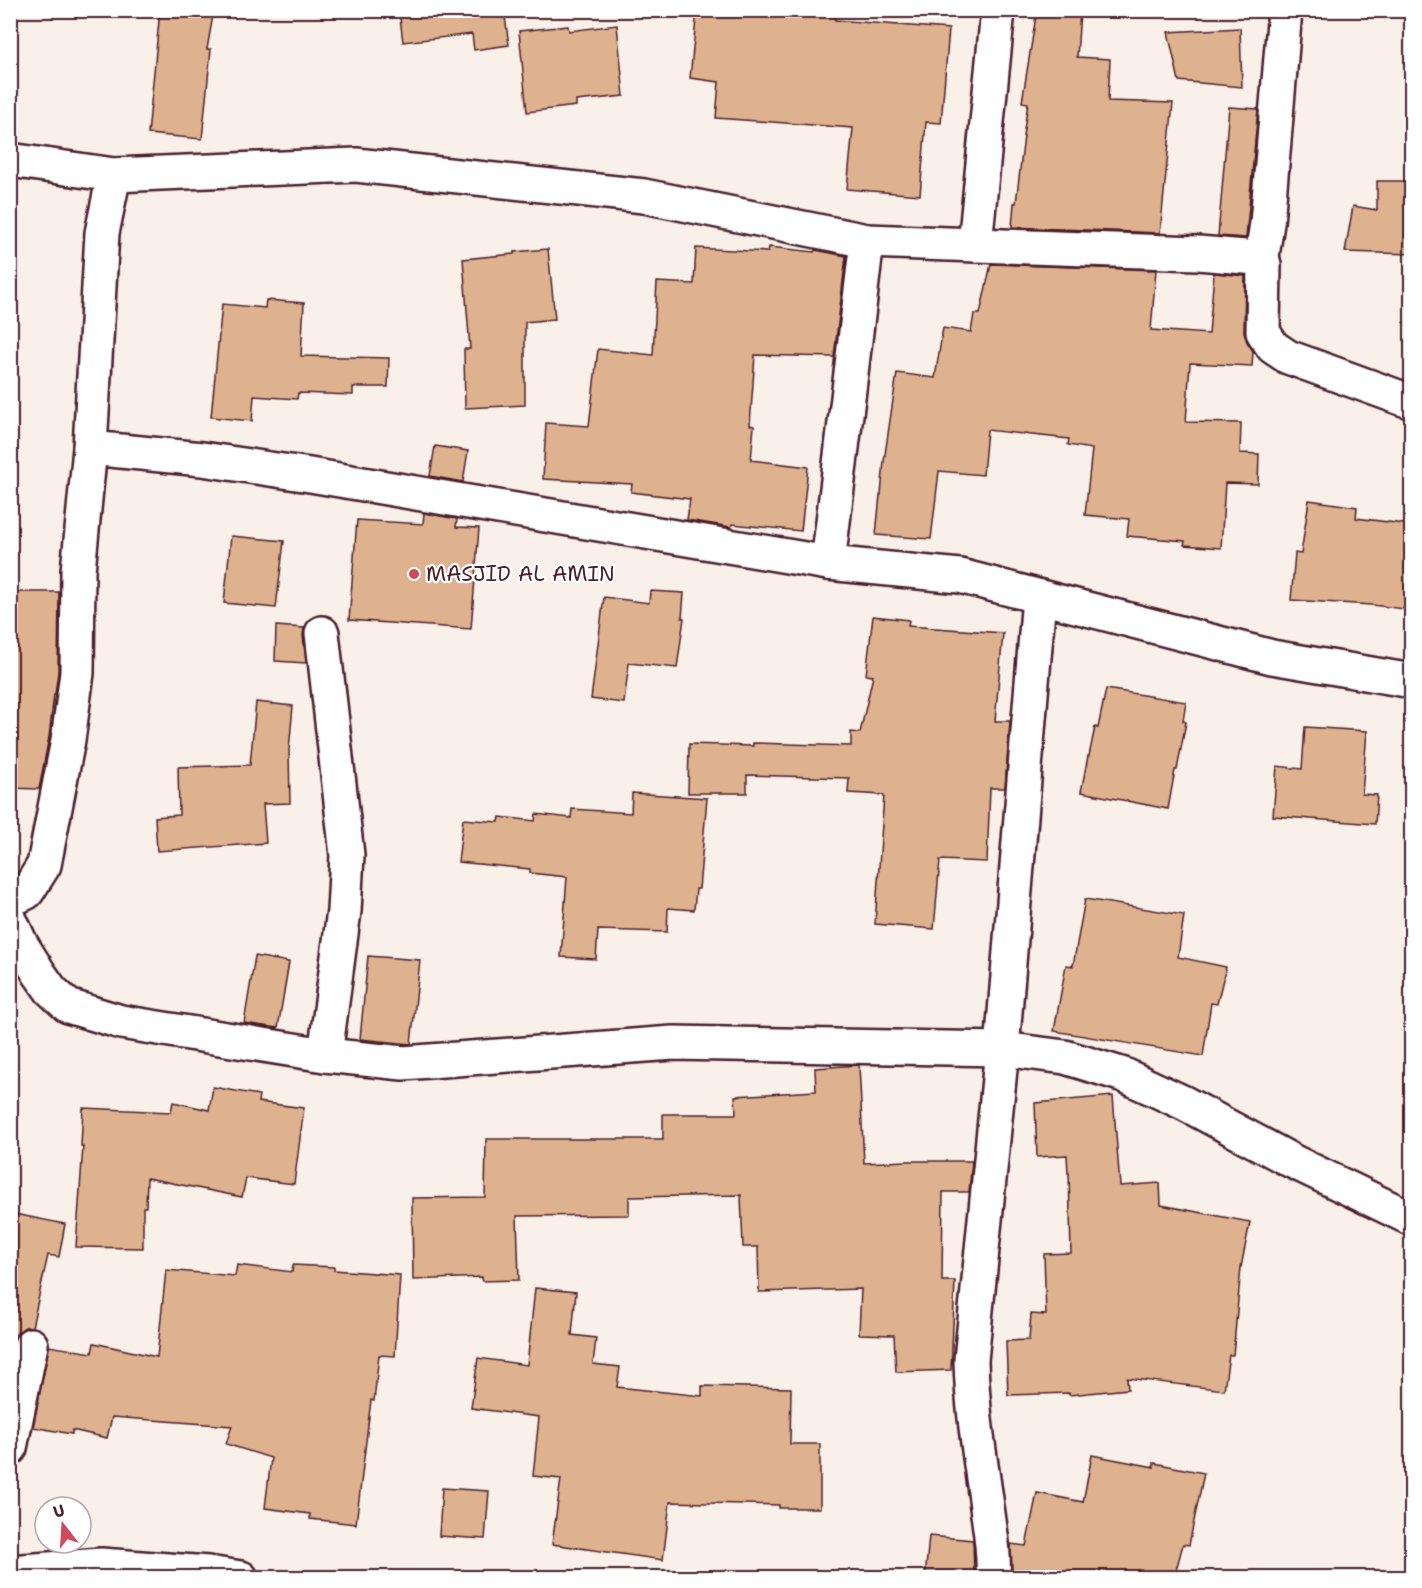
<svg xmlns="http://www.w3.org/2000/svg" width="1422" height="1588" viewBox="0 0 1422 1588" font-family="'Shantell Sans',sans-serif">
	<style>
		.building { fill: #dfb28f; stroke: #4a1f2b; stroke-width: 1.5 }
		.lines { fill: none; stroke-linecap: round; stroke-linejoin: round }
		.minor-casing { stroke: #4a1f2b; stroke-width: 38 }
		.minor { stroke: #fff; stroke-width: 33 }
		.poi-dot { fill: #d1495b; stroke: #fff; stroke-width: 2 }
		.labels { text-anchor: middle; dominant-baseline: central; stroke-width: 4.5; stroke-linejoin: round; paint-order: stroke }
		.poi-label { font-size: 21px; fill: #4a1f2b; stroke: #fff; text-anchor: start }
	</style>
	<rect width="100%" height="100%" fill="#f9f0e9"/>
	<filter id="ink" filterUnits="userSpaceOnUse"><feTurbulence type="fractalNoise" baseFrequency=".0167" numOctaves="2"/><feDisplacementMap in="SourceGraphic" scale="12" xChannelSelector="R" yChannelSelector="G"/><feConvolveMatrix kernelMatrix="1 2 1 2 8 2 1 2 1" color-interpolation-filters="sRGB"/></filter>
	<g filter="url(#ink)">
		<g class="building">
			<path d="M 160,10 L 214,10 L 207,49 L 211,49 L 202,139 L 148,134 Z"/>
			<path d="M 399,10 L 504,10 L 509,45 L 474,50 L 472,34 L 403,42 Z"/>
			<path d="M 697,10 L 835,10 L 835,20 L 949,29 L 941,123 L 926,122 L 920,195 L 847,189 L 853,128 L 716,118 L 719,82 L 690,78 Z"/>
			<path d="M 1037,10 L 1080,10 L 1077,57 L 1110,59 L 1108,101 L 1173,103 L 1160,233 L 1012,227 L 1014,203 L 1016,203 L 1024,136 L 1023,136 L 1028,103 L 1022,102 Z"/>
			<path d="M 617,25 L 624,96 L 576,101 L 576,106 L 527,112 L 519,31 L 568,26 L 569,31 Z"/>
			<path d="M 1240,28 L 1242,87 L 1179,81 L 1168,32 Z"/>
			<path d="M 1229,107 L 1258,109 L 1246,238 L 1218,236 Z"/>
			<path d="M 1377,181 L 1412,181 L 1412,254 L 1345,252 L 1353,206 L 1377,210 Z"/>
			<path d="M 769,247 L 814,252 L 815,250 L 846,256 L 834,357 L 755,355 L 750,425 L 754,426 L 751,460 L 808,467 L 801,531 L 732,524 L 731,527 L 687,520 L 690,499 L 631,492 L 632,484 L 543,479 L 546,423 L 589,426 L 598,349 L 653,355 L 657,282 L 694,284 L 696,248 L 768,252 Z"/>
			<path d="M 548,249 L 555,319 L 525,322 L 525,405 L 465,408 L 464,349 L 470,349 L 463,259 L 514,254 L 514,252 Z"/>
			<path d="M 991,264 L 1156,270 L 1151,330 L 1209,334 L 1214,273 L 1245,276 L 1244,332 L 1247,342 L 1253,351 L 1252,366 L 1190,363 L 1186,422 L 1241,423 L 1240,453 L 1259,454 L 1258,484 L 1225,483 L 1221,548 L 1184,545 L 1185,541 L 1127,536 L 1129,519 L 1085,515 L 1092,449 L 1068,445 L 1069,439 L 987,430 L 983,475 L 939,471 L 931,539 L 876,535 L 880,495 L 881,495 L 884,461 L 897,373 L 935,378 L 943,328 L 971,332 L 974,314 L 980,314 Z"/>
			<path d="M 266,300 L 304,303 L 301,356 L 389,358 L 388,387 L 353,387 L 353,395 L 298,393 L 297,399 L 254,396 L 252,421 L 211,417 L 222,304 L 265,308 Z"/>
			<path d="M 435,446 L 468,451 L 463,482 L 430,476 Z"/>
			<path d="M 1309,500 L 1357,507 L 1356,518 L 1412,525 L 1412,610 L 1372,605 L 1291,600 L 1295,553 L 1301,554 Z"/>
			<path d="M 424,513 L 457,519 L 456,527 L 479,528 L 471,629 L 349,620 L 357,520 L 423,524 Z"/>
			<path d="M 231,536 L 284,541 L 276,608 L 224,603 Z"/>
			<path d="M 650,591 L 684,593 L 682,618 L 684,618 L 677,668 L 629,663 L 624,703 L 591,699 L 604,597 L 649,603 Z"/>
			<path d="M 10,592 L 59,592 L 58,672 L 55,694 L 54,694 L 49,737 L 39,789 L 10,788 Z"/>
			<path d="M 873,616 L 909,620 L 908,626 L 1003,633 L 995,721 L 1010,721 L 1005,788 L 990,788 L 987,862 L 940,860 L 934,929 L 875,924 L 884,795 L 848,793 L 849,778 L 747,775 L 747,793 L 688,793 L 689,744 L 753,746 L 753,743 L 851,746 L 851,732 L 860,733 L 873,676 L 866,675 Z"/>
			<path d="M 276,626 L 304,628 L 303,635 L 306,663 L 275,661 Z"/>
			<path d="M 1106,689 L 1186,702 L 1183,721 L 1186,722 L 1177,770 L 1175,770 L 1168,809 L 1081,792 L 1088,756 L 1089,756 L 1095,727 L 1098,728 Z"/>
			<path d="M 256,702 L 293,706 L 289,750 L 290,803 L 263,804 L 266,843 L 157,851 L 155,817 L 179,815 L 178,767 L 250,765 Z"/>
			<path d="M 1305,727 L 1367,731 L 1362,794 L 1377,795 L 1375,824 L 1273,816 L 1277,766 L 1302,769 Z"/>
			<path d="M 632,793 L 707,798 L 699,889 L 696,889 L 694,910 L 668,908 L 667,932 L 598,930 L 596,959 L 561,957 L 567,877 L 530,873 L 530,869 L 458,862 L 463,819 L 499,822 L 500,817 L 535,821 L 536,814 L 571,818 L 572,809 L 631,813 Z"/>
			<path d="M 1085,899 L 1184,915 L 1178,957 L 1226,967 L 1217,1004 L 1211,1003 L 1203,1056 L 1054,1031 L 1066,965 L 1073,966 Z"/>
			<path d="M 255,956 L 289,962 L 278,1028 L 244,1023 Z"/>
			<path d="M 368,956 L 420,960 L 411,1044 L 360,1039 Z"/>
			<path d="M 859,1065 L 864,1163 L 907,1161 L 972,1161 L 969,1192 L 943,1192 L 942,1281 L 955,1281 L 951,1370 L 896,1372 L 894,1335 L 859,1334 L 861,1289 L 759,1292 L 758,1247 L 743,1247 L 741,1195 L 629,1197 L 629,1215 L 517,1216 L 519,1280 L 482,1281 L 482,1277 L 413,1280 L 412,1198 L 485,1197 L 486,1139 L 663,1139 L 663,1114 L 736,1114 L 735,1096 L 816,1091 L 815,1068 Z"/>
			<path d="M 213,1087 L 259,1095 L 258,1102 L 304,1108 L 294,1184 L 246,1178 L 242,1197 L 147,1178 L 146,1207 L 143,1207 L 143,1248 L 76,1247 L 83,1146 L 81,1146 L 83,1108 L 171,1112 L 173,1102 L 209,1110 Z"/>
			<path d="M 1113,1096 L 1120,1186 L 1160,1183 L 1161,1205 L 1250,1222 L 1241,1267 L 1233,1355 L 1229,1355 L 1224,1390 L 1127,1378 L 1128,1389 L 1069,1395 L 1069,1393 L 1008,1395 L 1006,1341 L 1029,1340 L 1031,1314 L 1046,1315 L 1044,1254 L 1071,1253 L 1069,1173 L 1068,1173 L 1067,1155 L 1037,1157 L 1035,1103 Z"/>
			<path d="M 10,1213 L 65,1224 L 59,1257 L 48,1255 L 32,1327 L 25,1327 L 17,1333 L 13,1341 L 10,1352 Z"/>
			<path d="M 237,1265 L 292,1272 L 293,1265 L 334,1267 L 334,1270 L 400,1275 L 395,1356 L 379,1355 L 374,1401 L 371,1400 L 356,1524 L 310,1519 L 310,1514 L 265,1508 L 271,1458 L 226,1444 L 232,1426 L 112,1417 L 107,1438 L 72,1430 L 72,1434 L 33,1427 L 49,1346 L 92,1353 L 94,1343 L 157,1357 L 166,1270 L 235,1276 Z"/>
			<path d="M 535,1288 L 576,1292 L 572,1335 L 596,1338 L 593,1364 L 620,1367 L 617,1387 L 702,1396 L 702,1386 L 791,1388 L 790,1444 L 820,1444 L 820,1508 L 779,1508 L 779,1505 L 670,1502 L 663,1560 L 552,1544 L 561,1479 L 533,1476 L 539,1417 L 471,1408 L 478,1358 L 527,1365 Z"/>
			<path d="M 1092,1455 L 1154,1467 L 1154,1463 L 1204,1473 L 1189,1545 L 1183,1544 L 1174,1578 L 1012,1578 L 1011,1544 L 1026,1546 L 1037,1493 L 1083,1502 Z"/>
			<path d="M 442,1488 L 489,1491 L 485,1539 L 439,1536 Z"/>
			<path d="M 929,1536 L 973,1540 L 974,1578 L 925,1578 Z"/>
		</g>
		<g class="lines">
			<g class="minor-casing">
				<g id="minor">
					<path d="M 10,160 L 114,175"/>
					<path d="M 975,245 L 998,10"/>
					<path d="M 1262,256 L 1264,265 L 1263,332 L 1273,347 L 1288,357 L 1412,402"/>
					<path d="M 90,448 L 102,233 L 114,175 L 356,165 L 644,196 L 867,241 L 1198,253 L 1257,258 L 1262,256 L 1267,223 L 1285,10"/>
					<path d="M 828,563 L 867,241"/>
					<path d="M 322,633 L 347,855 L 344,911 L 325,1055"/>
					<path d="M 10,900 L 27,892 L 44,865 L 68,740 L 77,673 L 78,571 L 90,448 L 202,459 L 310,475 L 828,563 L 960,576 L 1272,657 L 1412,681"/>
					<path d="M 10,920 L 21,944 L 39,973 L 51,990 L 68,1006 L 121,1022 L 325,1055 L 403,1063 L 673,1043 L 727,1044 L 1002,1049 L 1065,1057 L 1124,1075 L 1184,1103 L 1292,1161 L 1412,1219"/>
					<path d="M 10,1448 L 31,1345"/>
					<path d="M 10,1572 L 101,1565 L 208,1573 L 241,1578"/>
					<path d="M 993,1578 C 995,1551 989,1524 986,1499 C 979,1452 972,1407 971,1360 L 1002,1049 L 1039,597"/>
				</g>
			</g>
			<use href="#minor" class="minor"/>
		</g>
	</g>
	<circle class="poi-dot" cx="414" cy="574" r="6"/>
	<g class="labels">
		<g class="poi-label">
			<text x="426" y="574">MASJID AL AMIN</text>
		</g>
	</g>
	<rect width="1422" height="1588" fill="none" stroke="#fff" stroke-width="36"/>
	<rect x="18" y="18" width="1386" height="1552" fill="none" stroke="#4a1f2b" stroke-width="2" filter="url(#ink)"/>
	<g transform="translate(63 1525) rotate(343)"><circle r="28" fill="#ffffff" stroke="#b7a5aa" stroke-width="1.5"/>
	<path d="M0-4.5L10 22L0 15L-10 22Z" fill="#d1495b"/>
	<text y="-9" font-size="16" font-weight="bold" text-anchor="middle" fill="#4a1f2b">U</text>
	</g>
</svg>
